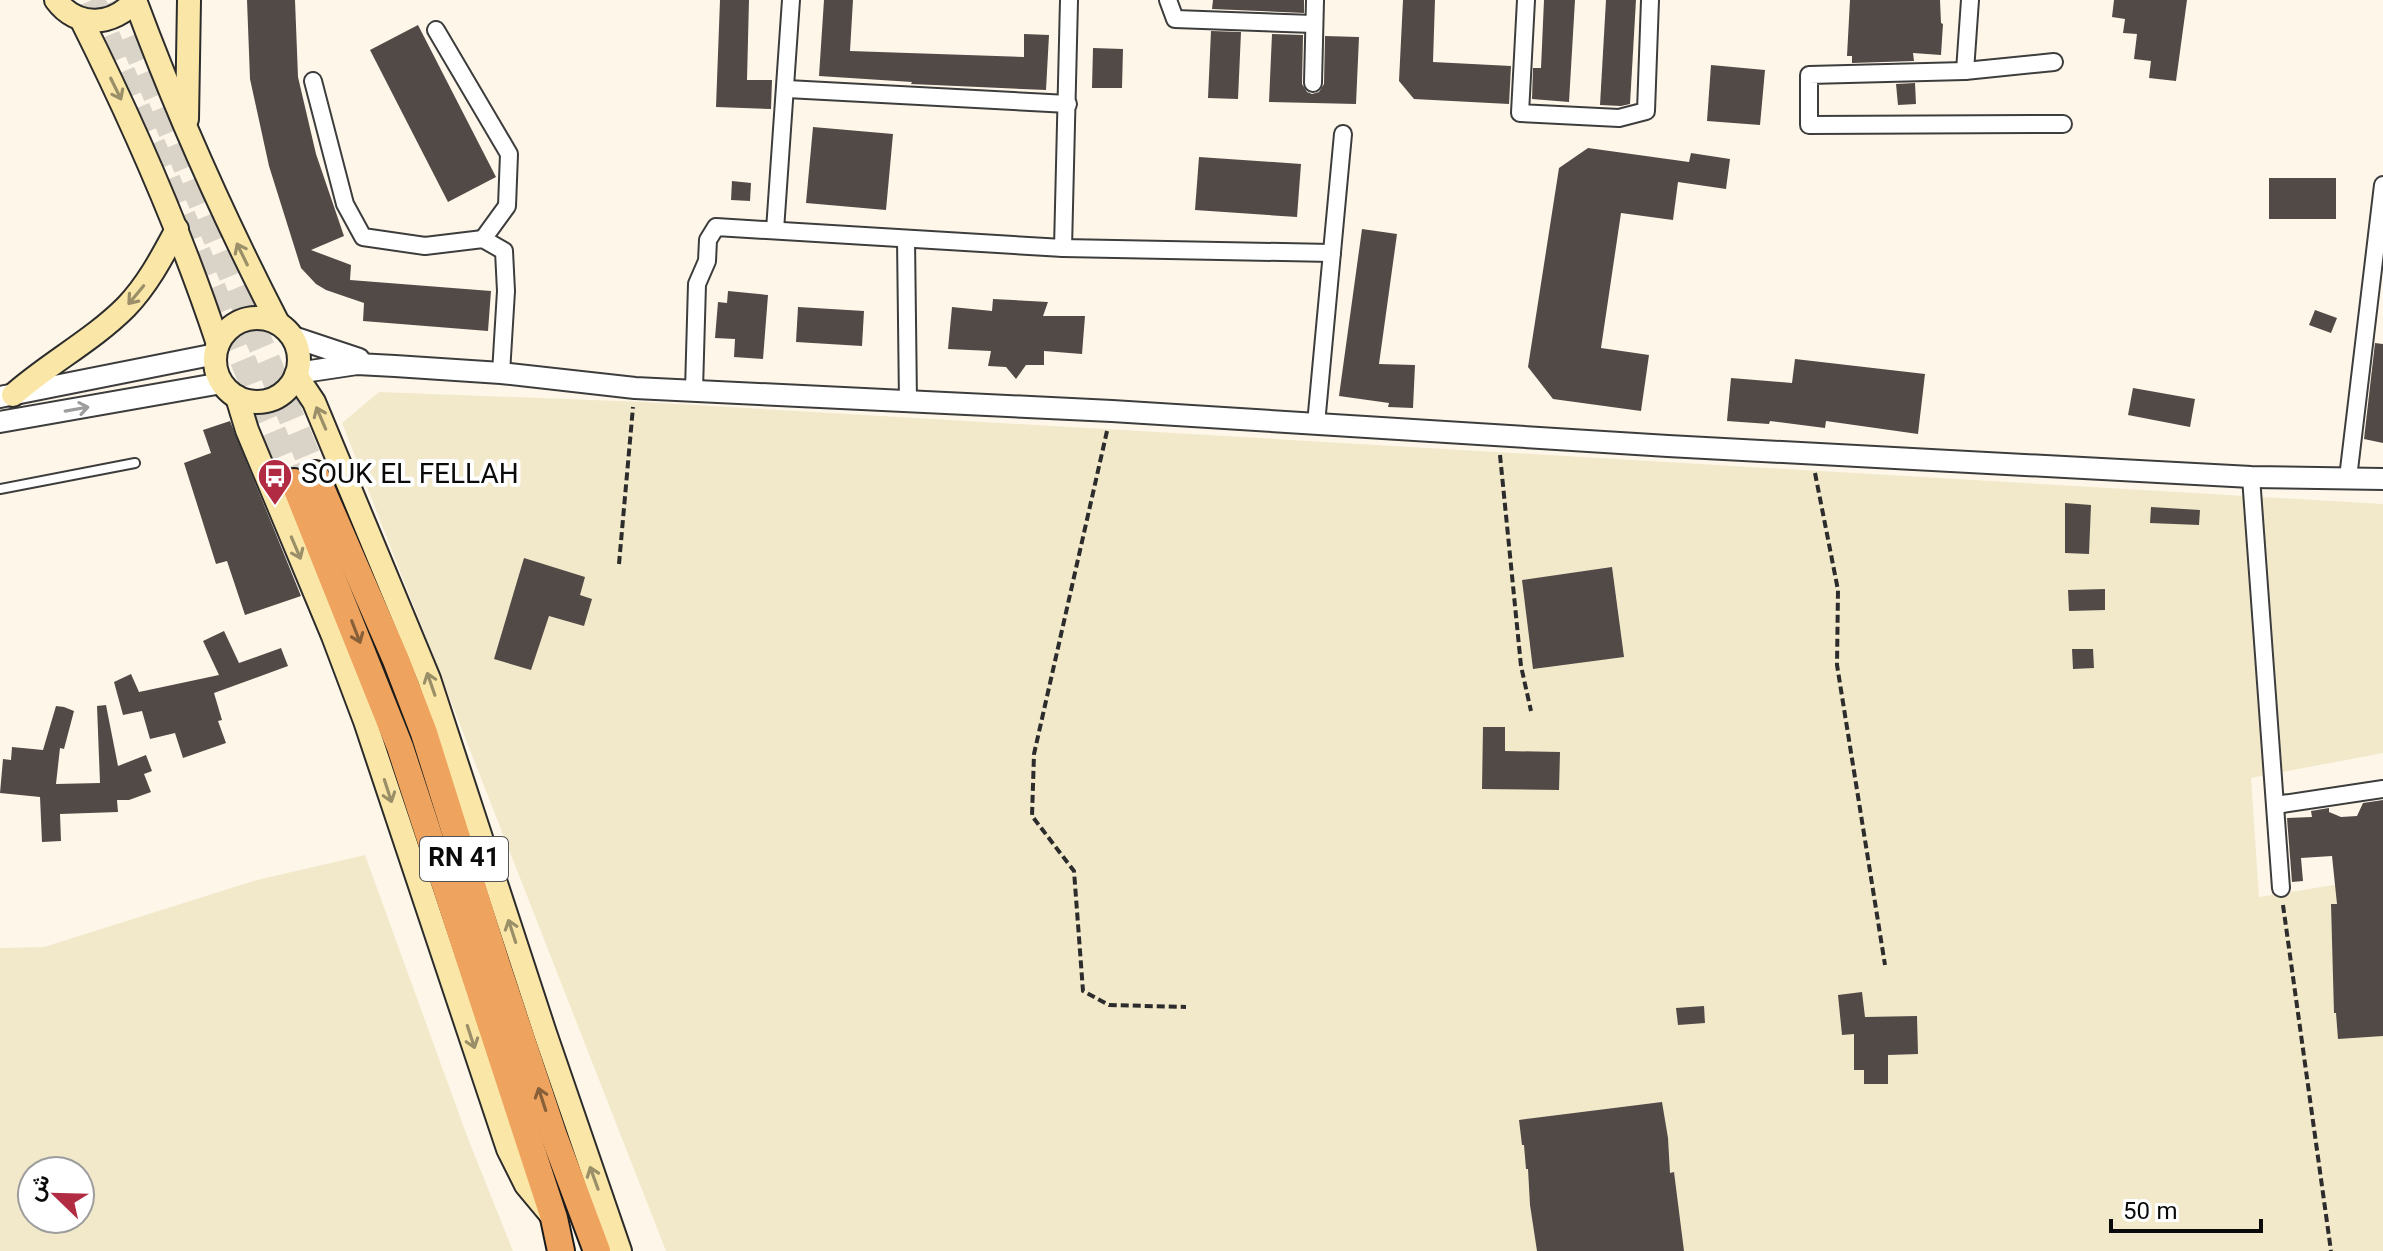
<svg xmlns="http://www.w3.org/2000/svg" width="2383" height="1251" viewBox="0 0 2383 1251" font-family="Georgia,Vazirmatn,serif">
	<style>
		.farmland { fill: #f2e9cb; fill-rule: evenodd }
		.building { fill: #524a47 }
		.lines { fill: none; stroke-linecap: round; stroke-linejoin: round }
		.trunk-tunnel { stroke: #d9d3c8; stroke-width: 26; stroke-dasharray: 26 13; stroke-linecap: butt }
		.service-casing { stroke: #3d3d3d; stroke-width: 12 }
		.minor-casing { stroke: #3d3d3d; stroke-width: 20 }
		.tertiary-casing { stroke: #3d3d3d; stroke-width: 24 }
		.secondary-casing { stroke: #2c2c2c; stroke-width: 26 }
		.trunk-casing { stroke: #1b1b1b; stroke-width: 30 }
		.path { stroke: #2c2c2c; stroke-width: 4; stroke-dasharray: 8 4; stroke-linecap: butt }
		.service { stroke: #fff; stroke-width: 8 }
		.minor { stroke: #fff; stroke-width: 16 }
		.tertiary { stroke: #fff; stroke-width: 20 }
		.secondary { stroke: #fae7a7; stroke-width: 22 }
		.trunk { stroke: #eea45f; stroke-width: 26 }
		.oneway { stroke: #9a8f68 }
		.oneway2 { stroke: #9d9d9d }
		.oneway3 { stroke: #875f39 }
		.labels { text-anchor: middle; dominant-baseline: central; stroke-width: 8; stroke-linejoin: round; paint-order: stroke }
		.shield { fill: #fff; stroke: #545454; stroke-width: 2 }
		.shield-label { font-size: 26px; font-weight: bold; fill: #0a0a0a }
		.poi-label { font-size: 28px; fill: #0a0a0a; stroke: #fff; text-anchor: start }
	</style>
	<rect width="100%" height="100%" fill="#fef7e9"/>
	<g class="farmland">
		<path d="M 379,392 L 644,402 L 2383,504 L 2383,753 L 2251,778 L 2259,897 L 2383,877 L 2383,1251 L 666,1251 L 342,423 Z"/>
		<path d="M 365,855 L 467,1136 L 513,1251 L 0,1251 L 0,948 L 44,947 L 257,880 ZM 80,1171 L 80,1219 L 32,1219 L 32,1171 Z"/>
	</g>
	<g class="building">
		<path d="M 247,0 L 295,0 L 298,77 L 316,154 L 344,236 L 311,250 L 351,265 L 350,280 L 491,291 L 488,331 L 363,321 L 364,303 L 326,290 L 316,284 L 301,268 L 269,166 L 250,79 Z"/>
		<path d="M 720,0 L 749,0 L 747,80 L 772,80 L 771,109 L 716,107 Z"/>
		<path d="M 824,0 L 853,0 L 850,51 L 1024,57 L 1024,34 L 1049,35 L 1046,90 L 911,84 L 912,82 L 819,76 Z"/>
		<path d="M 1213,0 L 1304,0 L 1304,13 L 1212,9 Z"/>
		<path d="M 1403,0 L 1435,0 L 1433,62 L 1511,66 L 1509,104 L 1414,99 L 1399,81 Z"/>
		<path d="M 1544,0 L 1575,0 L 1569,102 L 1532,99 L 1533,68 L 1541,68 Z"/>
		<path d="M 1606,0 L 1636,0 L 1630,104 L 1621,106 L 1600,105 Z"/>
		<path d="M 1850,0 L 1940,0 L 1941,23 L 1943,24 L 1941,55 L 1913,53 L 1914,61 L 1852,63 L 1852,56 L 1847,56 Z"/>
		<path d="M 2114,0 L 2187,0 L 2176,81 L 2149,78 L 2151,61 L 2134,59 L 2137,34 L 2123,33 L 2125,19 L 2112,17 Z"/>
		<path d="M 418,25 L 496,177 L 448,202 L 370,50 Z"/>
		<path d="M 1211,31 L 1241,32 L 1238,99 L 1208,98 Z"/>
		<path d="M 1272,34 L 1303,35 L 1302,84 L 1307,92 L 1312,94 L 1319,92 L 1324,84 L 1325,36 L 1359,37 L 1356,104 L 1269,102 Z"/>
		<path d="M 1093,48 L 1123,49 L 1122,88 L 1092,88 Z"/>
		<path d="M 1711,65 L 1765,70 L 1760,125 L 1707,121 Z"/>
		<path d="M 1915,83 L 1916,104 L 1898,105 L 1896,84 Z"/>
		<path d="M 813,127 L 893,134 L 886,210 L 806,203 Z"/>
		<path d="M 1588,148 L 1689,162 L 1691,153 L 1730,159 L 1726,189 L 1678,182 L 1673,220 L 1621,213 L 1601,348 L 1649,355 L 1641,411 L 1553,399 L 1528,367 L 1559,168 Z"/>
		<path d="M 1199,157 L 1301,164 L 1297,217 L 1195,210 Z"/>
		<rect x="2269" y="178" width="67" height="41"/>
		<path d="M 732,181 L 751,183 L 750,201 L 731,200 Z"/>
		<path d="M 1362,229 L 1397,234 L 1379,364 L 1415,365 L 1413,408 L 1388,407 L 1389,403 L 1339,396 Z"/>
		<path d="M 728,291 L 768,295 L 763,359 L 734,357 L 735,339 L 715,338 L 718,302 L 727,303 Z"/>
		<path d="M 993,299 L 1048,302 L 1043,316 L 1085,316 L 1082,354 L 1044,351 L 1044,365 L 1026,365 L 1016,379 L 1006,367 L 988,366 L 991,351 L 948,349 L 952,307 L 992,311 Z"/>
		<path d="M 798,307 L 864,311 L 862,346 L 796,342 Z"/>
		<path d="M 2315,310 L 2337,318 L 2331,333 L 2309,325 Z"/>
		<path d="M 2375,343 L 2383,344 L 2383,443 L 2364,439 Z"/>
		<path d="M 1795,359 L 1925,374 L 1918,434 L 1826,421 L 1825,428 L 1770,421 L 1769,424 L 1727,421 L 1731,378 L 1792,383 Z"/>
		<path d="M 2133,388 L 2195,399 L 2190,427 L 2128,415 Z"/>
		<path d="M 230,421 L 301,596 L 245,615 L 227,561 L 216,564 L 184,463 L 211,453 L 203,430 Z"/>
		<path d="M 2065,503 L 2091,505 L 2089,554 L 2065,553 Z"/>
		<path d="M 2151,507 L 2200,510 L 2199,525 L 2150,523 Z"/>
		<path d="M 524,558 L 585,577 L 580,595 L 592,599 L 584,626 L 549,616 L 531,670 L 494,659 Z"/>
		<path d="M 1612,567 L 1624,657 L 1533,669 L 1522,580 Z"/>
		<path d="M 2105,589 L 2105,610 L 2069,611 L 2068,590 Z"/>
		<path d="M 224,631 L 239,663 L 281,648 L 288,666 L 214,693 L 222,720 L 218,721 L 226,743 L 183,758 L 175,733 L 150,739 L 142,711 L 123,715 L 114,682 L 131,674 L 139,692 L 219,675 L 203,641 Z"/>
		<path d="M 2072,649 L 2093,649 L 2094,668 L 2073,669 Z"/>
		<path d="M 106,705 L 118,766 L 146,755 L 152,771 L 144,774 L 151,792 L 129,800 L 117,800 L 118,812 L 60,814 L 61,841 L 42,842 L 40,797 L 0,793 L 3,759 L 11,760 L 12,747 L 43,750 L 56,706 L 64,707 L 74,711 L 64,749 L 60,748 L 56,784 L 100,783 L 97,706 Z"/>
		<path d="M 1483,727 L 1505,727 L 1505,751 L 1560,752 L 1559,790 L 1482,789 Z"/>
		<path d="M 2383,800 L 2383,1036 L 2338,1039 L 2336,1013 L 2334,1013 L 2331,904 L 2337,904 L 2332,856 L 2301,858 L 2303,881 L 2292,882 L 2287,818 L 2312,817 L 2311,811 L 2329,808 L 2329,812 L 2341,817 L 2357,816 L 2363,803 Z"/>
		<path d="M 1862,992 L 1865,1017 L 1917,1016 L 1918,1054 L 1888,1055 L 1888,1084 L 1864,1084 L 1864,1070 L 1854,1070 L 1854,1034 L 1842,1035 L 1838,995 Z"/>
		<path d="M 1704,1006 L 1705,1023 L 1678,1025 L 1676,1008 Z"/>
		<path d="M 1662,1102 L 1668,1138 L 1670,1173 L 1674,1172 L 1684,1251 L 1537,1251 L 1530,1205 L 1528,1169 L 1526,1169 L 1524,1145 L 1522,1145 L 1519,1120 Z"/>
	</g>
	<g class="lines">
		<g class="trunk-tunnel">
			<path d="M 92,0 L 294,482"/>
			<path d="M 116,0 L 315,474"/>
		</g>
		<g class="service-casing">
			<path id="service" d="M 0,489 L 135,463"/>
		</g>
		<g class="minor-casing">
			<g id="minor">
				<path d="M 1168,0 L 1175,19 L 1314,24"/>
				<path d="M 1526,0 L 1520,113 L 1619,118 L 1646,111 L 1650,0"/>
				<path d="M 436,30 L 509,154 L 507,206 L 483,239"/>
				<path d="M 2054,62 L 1965,71 L 1809,75 L 1809,125 L 2063,124"/>
				<path d="M 1965,71 L 1970,0"/>
				<path d="M 313,81 L 345,204 L 363,237 L 425,246 L 483,239 L 504,251 L 506,291 L 501,373"/>
				<path d="M 1313,83 L 1315,0"/>
				<path d="M 787,89 L 1068,104"/>
				<path d="M 775,230 L 791,0"/>
				<path d="M 906,239 L 908,402"/>
				<path d="M 1063,248 L 1069,0"/>
				<path d="M 694,390 L 697,284 L 707,261 L 708,240 L 716,227 L 1063,248 L 1332,253"/>
				<path d="M 1316,424 L 1343,134"/>
				<path d="M 2251,477 L 2281,888"/>
				<path d="M 2348,478 L 2383,185"/>
				<path d="M 2276,805 L 2383,789"/>
			</g>
		</g>
		<g class="tertiary-casing">
			<g id="tertiary">
				<path d="M 293,337 L 359,359"/>
				<path d="M 297,373 L 357,364 L 395,366 L 501,373 L 635,388 L 1112,411 L 1668,446 L 2251,477 L 2383,479"/>
				<path d="M 0,397 L 216,354"/>
				<path d="M 0,422 L 222,383"/>
			</g>
		</g>
		<g class="secondary-casing">
			<g id="secondary">
				<path d="M 56,0 C 77,29 114,26 135,0"/>
				<path d="M 135,0 C 176,111 224,218 278,323"/>
				<path d="M 81,19 C 134,125 181,232 218,344"/>
				<path d="M 187,119 L 189,0"/>
				<circle cx="257" cy="360" r="42"/>
				<path d="M 296,375 L 314,402 L 429,679 L 545,1033 L 620,1251"/>
				<path d="M 13,395 C 49,363 92,341 126,307 C 148,284 162,257 177,229"/>
				<path d="M 237,397 L 247,430 L 333,636 L 365,721 L 508,1149 L 526,1185 L 551,1215"/>
			</g>
		</g>
		<g class="trunk-casing">
			<g id="trunk">
				<path d="M 315,474 L 396,660 L 424,733 L 497,965 L 554,1136 L 597,1251"/>
				<path d="M 294,482 L 400,747 L 554,1218 L 561,1251"/>
			</g>
		</g>
		<g class="path">
			<path d="M 1107,431 L 1034,754 L 1032,816 L 1074,871 L 1083,991 L 1109,1005 L 1186,1007"/>
			<path d="M 1500,455 L 1521,666 L 1531,711"/>
			<path d="M 1815,473 L 1838,590 L 1837,665 L 1885,965"/>
			<path d="M 619,564 L 633,407"/>
			<path d="M 2283,905 L 2331,1251"/>
		</g>
		<use href="#service" class="service"/>
		<use href="#minor" class="minor"/>
		<use href="#tertiary" class="tertiary"/>
		<use href="#secondary" class="secondary"/>
		<use href="#trunk" class="trunk"/>
	</g>
	<defs><path id="oneway-shaft" d="M-6 0H5M1.5-3L5.5 0L1.5 3" fill="none" stroke-width="1.6" stroke-linecap="round" stroke-linejoin="round" transform="scale(2)"/></defs>
	<g class="oneway">
		<use href="#oneway-shaft" transform="translate(116 89) rotate(64)"/>
		<use href="#oneway-shaft" transform="translate(242 254) rotate(-116)"/>
		<use href="#oneway-shaft" transform="translate(136 295) rotate(130)"/>
		<use href="#oneway-shaft" transform="translate(321 418) rotate(-113)"/>
		<use href="#oneway-shaft" transform="translate(296 548) rotate(67)"/>
		<use href="#oneway-shaft" transform="translate(431 684) rotate(-109)"/>
		<use href="#oneway-shaft" transform="translate(388 791) rotate(72)"/>
		<use href="#oneway-shaft" transform="translate(512 931) rotate(-108)"/>
		<use href="#oneway-shaft" transform="translate(471 1037) rotate(72)"/>
		<use href="#oneway-shaft" transform="translate(594 1178) rotate(-110)"/>
	</g>
	<use class="oneway2" href="#oneway-shaft" transform="translate(77 409) rotate(-10)"/>
	<g class="oneway3">
		<use href="#oneway-shaft" transform="translate(356 632) rotate(69)"/>
		<use href="#oneway-shaft" transform="translate(542 1099) rotate(-108)"/>
	</g>
	<defs>
		<g id="bus-pin" transform="scale(1.8)"><path d="M0 17L-7.5 6A9.5 9.5 0 1 1 7.5 6Z" fill="#b12b42" stroke="#fff"/><path d="M-5-6H5V4H4V6H2V4H-2V6H-4V4H-5ZM-3.5-4V0h7V-4ZM-3.5 1.2v1.5H-2V1.2ZM2 1.2v1.5H3.5V1.2Z" fill="#fff"/></g>
	</defs>
	<g fill-rule="evenodd">
		<use href="#bus-pin" x="275" y="476"/>
	</g>
	<g class="labels">
		<rect class="shield" x="420" y="837" width="88" height="44" rx="6"/>
		<g class="shield-label">
			<text x="464" y="859">RN 41</text>
		</g>
		<g class="poi-label">
			<text x="301" y="476">SOUK EL FELLAH</text>
		</g>
	</g>
	<g transform="translate(56 1195) rotate(293)"><circle r="38" fill="#ffffff" stroke="#9d9d9d" stroke-width="2"/>
	<path d="M0-6L14 30L0 20L-14 30Z" fill="#b12b42"/>
	<text y="-12" font-size="22" font-weight="bold" text-anchor="middle" fill="#0a0a0a">ش</text>
	</g>
	<path d="M2111 1219v12h150v-12" fill="none" stroke="#0a0a0a" stroke-width="4"/>
	<text x="2123" y="1219" font-size="24" fill="#0a0a0a" stroke="#ffffff" stroke-width="6" paint-order="stroke">50 m</text>
</svg>
